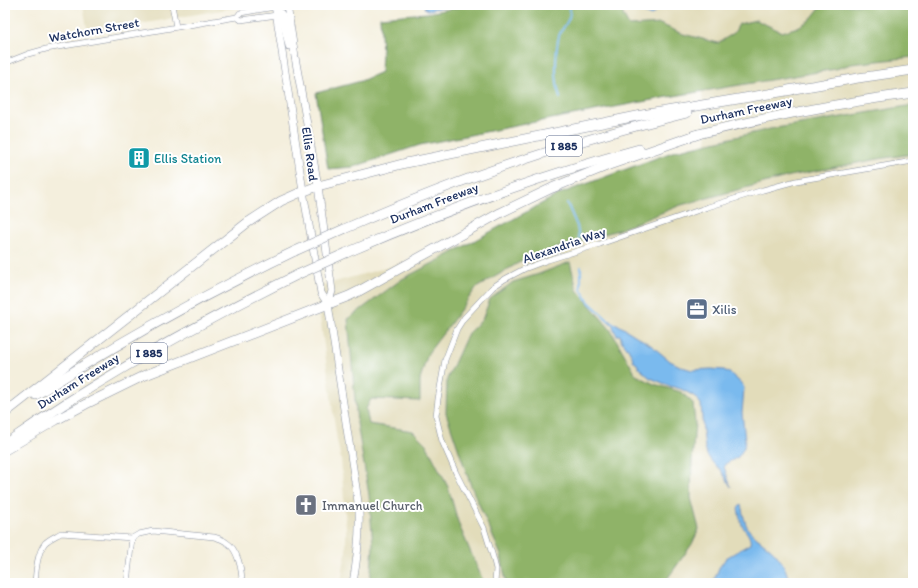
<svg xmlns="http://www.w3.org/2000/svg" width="918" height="588" viewBox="0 0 918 588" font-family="Itim,sans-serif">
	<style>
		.built { fill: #e2dcba }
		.forest { fill: #8fb368; stroke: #557163 }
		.water { fill: #7abaee; stroke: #4a74a6 }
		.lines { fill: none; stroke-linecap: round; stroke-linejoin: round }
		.stream { stroke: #7abaee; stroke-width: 2 }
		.minor-casing { stroke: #888f9e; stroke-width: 6 }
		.secondary-casing { stroke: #888f9e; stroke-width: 8 }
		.motorway-casing { stroke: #888f9e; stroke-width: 10 }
		.minor { stroke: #fff; stroke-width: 5 }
		.secondary { stroke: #fff; stroke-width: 7 }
		.motorway { stroke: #fff; stroke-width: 9 }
		.motorway-bridge-casing { stroke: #888f9e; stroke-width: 10; stroke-linecap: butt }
		.motorway-bridge { stroke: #fff; stroke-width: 9 }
		.labels { text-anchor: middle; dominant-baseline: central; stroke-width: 4; stroke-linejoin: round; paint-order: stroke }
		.shield { fill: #fff; stroke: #5f6d8e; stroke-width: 1 }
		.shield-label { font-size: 12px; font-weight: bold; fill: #1b2f5e }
		.street-label { font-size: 13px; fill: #1b2f5e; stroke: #fff }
		.culture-label { font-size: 13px; fill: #0d838f; stroke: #fff; text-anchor: start }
		.service-label { font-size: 13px; fill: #4e5e75; stroke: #fff; text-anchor: start }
		.worship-label { font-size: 13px; fill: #5b616d; stroke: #fff; text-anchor: start }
	</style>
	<rect width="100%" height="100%" fill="#fff"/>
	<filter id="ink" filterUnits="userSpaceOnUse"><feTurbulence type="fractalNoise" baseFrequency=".025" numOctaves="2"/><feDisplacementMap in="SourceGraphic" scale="8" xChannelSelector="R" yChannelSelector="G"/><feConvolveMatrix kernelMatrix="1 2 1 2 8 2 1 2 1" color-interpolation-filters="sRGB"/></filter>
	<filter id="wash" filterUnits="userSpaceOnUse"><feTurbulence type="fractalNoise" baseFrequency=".012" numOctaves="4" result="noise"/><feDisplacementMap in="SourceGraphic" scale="16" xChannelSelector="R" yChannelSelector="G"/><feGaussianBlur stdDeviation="0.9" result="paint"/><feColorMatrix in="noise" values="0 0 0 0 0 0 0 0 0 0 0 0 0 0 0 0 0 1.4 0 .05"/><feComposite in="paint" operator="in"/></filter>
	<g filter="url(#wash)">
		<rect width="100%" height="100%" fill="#f4efdd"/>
		<g class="built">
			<path d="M 83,5 L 250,5 L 88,33 Z"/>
			<path d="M 561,5 L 913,5 L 913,583 L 341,583 L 346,551 L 346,527 L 341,459 L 337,441 L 316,287 L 711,179 L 700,77 Z"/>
		</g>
		<g class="forest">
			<path d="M 471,5 L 623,5 L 623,15 L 629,26 L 660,24 L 683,34 L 718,43 L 734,33 L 739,24 L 756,20 L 782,32 L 798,27 L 810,20 L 822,5 L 913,5 L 913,57 L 851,64 L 836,69 L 668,97 L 525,124 L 420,145 L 353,167 L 328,169 L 316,93 L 361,81 L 381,72 L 382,51 L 380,17 L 427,13 Z"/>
			<path d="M 913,105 L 913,154 L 878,159 L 790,176 L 681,205 L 618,230 L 560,247 L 520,262 L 476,288 L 451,323 L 428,353 L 420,379 L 420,401 L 371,399 L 366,409 L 369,424 L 413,431 L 426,444 L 448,487 L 459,525 L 484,583 L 370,583 L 373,546 L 369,495 L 357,423 L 348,319 L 402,279 L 439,260 L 559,194 L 675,151 L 770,129 Z"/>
			<path d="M 570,262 L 577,290 L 610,329 L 636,375 L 654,384 L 681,392 L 693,403 L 695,423 L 692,462 L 691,498 L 699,529 L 692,544 L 665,582 L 506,583 L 501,555 L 471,486 L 446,413 L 447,379 L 468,333 L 482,320 L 490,299 L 513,282 L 539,274 Z"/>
		</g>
		<g class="water">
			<path d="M 424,5 L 453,5 L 428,10 L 425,9 Z"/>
			<path d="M 638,5 L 658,5 L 654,13 L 651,16 L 644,13 Z"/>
			<path d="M 606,317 L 614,323 L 617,324 L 652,346 L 670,361 L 682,367 L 692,370 L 711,369 L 724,370 L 731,374 L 742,384 L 744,388 L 742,413 L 745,440 L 744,447 L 742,451 L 738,457 L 725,464 L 724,467 L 731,487 L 721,470 L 713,463 L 707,455 L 705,447 L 703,432 L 701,404 L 694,396 L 681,389 L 670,386 L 653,379 L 650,378 L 639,368 L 637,364 L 633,361 C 633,356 630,353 628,348 L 626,347 L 624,343 L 621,341 L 621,338 L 620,335 L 617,335 L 614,330 L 613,325 L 606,319 Z"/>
			<path d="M 741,505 C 743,513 744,521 748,529 C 753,536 760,540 767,546 C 779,555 787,568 789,583 L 713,583 L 719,568 L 726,558 L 750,544 C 752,537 745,531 742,525 C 740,519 739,514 738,508 Z"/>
		</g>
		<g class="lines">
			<g class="stream">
				<path d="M 560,98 C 559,93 557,87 557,82 C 555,71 556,47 559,36 C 563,25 574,19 568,5"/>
				<path d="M 567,203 L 577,226 L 579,238"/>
				<path d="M 581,267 L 581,289 L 589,302 L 608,320"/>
			</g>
		</g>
	</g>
	<g filter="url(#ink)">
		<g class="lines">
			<g class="minor-casing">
				<g id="minor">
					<path d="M 172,5 L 176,27"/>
					<path d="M 237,17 L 240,13 L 275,7"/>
					<path d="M 5,63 L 28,54 L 46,49 L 237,17 L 241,20 L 277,15"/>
					<path d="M 132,538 L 139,534 L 153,531 L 214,537 C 218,538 222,539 226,542 C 238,549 242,570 242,583"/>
					<path d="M 35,583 C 36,571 37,553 45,543 C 49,539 56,536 61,533 L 132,538"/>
					<path d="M 127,583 L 132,538"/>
					<path d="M 495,583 L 496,569 L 493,557 L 484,528 L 456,473 L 442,441 L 436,416 L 438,399 L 445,360 L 457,329 L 464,318 L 493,287 L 505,279 L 524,269 L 548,260 L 600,244 L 708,207 L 763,190 L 796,181 L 913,161"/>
				</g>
			</g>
			<g class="secondary-casing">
				<g id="secondary">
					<path d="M 275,5 L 303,191 L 321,293 L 328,304 L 354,475 C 356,487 358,500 359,512 C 360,536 357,560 353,583"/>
					<path d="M 287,5 L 295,57 L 318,186 L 332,291 L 328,304"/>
					<path d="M 276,7 L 282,15 L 289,46"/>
				</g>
			</g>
			<g class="motorway-casing">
				<g id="motorway">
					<path d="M 788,90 L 858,78 L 913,70"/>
					<path d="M 694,135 C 766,117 839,103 913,93"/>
					<path d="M 344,229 C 406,202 468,177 532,157 C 583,140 635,126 687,113"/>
					<path d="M 346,253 C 441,212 538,176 639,149"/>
					<path d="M 36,395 C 119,342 205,294 295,251"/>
					<path d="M 5,413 L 247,223 L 281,201 L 299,193 L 318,186 L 406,163 L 642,115 L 792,90"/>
					<path d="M 9,441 C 101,377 199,323 299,274"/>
					<path d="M 5,450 L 56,420 L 86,404 L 143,376 L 349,296 L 359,291 L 500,213 L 552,188 L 609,165 L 699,134"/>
				</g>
			</g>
			<use href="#minor" class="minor"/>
			<use href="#secondary" class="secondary"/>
			<use href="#motorway" class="motorway"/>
			<g class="motorway-bridge-casing">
				<g id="motorway-bridge">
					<path d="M 295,251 L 344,229"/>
					<path d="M 299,274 L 346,253"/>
				</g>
			</g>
			<use href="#motorway-bridge" class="motorway-bridge"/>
		</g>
	</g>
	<defs>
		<g id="building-square" transform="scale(1.15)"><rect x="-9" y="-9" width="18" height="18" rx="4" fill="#0f9aa8" stroke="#fff"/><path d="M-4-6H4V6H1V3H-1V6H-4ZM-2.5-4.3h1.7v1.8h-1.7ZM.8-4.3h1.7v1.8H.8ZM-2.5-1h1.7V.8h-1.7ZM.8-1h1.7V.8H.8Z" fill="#fff"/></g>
		<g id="office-square" transform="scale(1.15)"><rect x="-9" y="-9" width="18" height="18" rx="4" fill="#5c6f8a" stroke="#fff"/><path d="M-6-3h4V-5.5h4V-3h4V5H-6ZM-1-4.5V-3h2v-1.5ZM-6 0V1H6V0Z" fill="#fff"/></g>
		<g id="church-square" transform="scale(1.15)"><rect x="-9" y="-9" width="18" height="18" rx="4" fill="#6b7280" stroke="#fff"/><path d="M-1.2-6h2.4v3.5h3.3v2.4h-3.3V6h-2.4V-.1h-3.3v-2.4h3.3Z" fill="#fff"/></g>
	</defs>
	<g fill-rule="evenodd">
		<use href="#building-square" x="139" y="158"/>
		<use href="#office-square" x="697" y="309"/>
		<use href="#church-square" x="306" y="505"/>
	</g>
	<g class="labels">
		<g class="shield">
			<rect x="546" y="136" width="36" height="20" rx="3"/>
			<rect x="131" y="343" width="36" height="20" rx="3"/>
		</g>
		<g class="shield-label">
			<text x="564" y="146">I 885</text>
			<text x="149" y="353">I 885</text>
		</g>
		<g class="street-label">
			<text transform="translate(94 30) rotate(-10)">Watchorn Street</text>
			<text transform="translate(746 110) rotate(-12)">Durham Freeway</text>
			<text transform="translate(310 154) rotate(82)">Ellis Road</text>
			<text transform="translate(434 203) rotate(-21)">Durham Freeway</text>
			<text transform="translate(564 245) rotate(-19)">Alexandria Way</text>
			<text transform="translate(78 381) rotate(-32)">Durham Freeway</text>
		</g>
		<g class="culture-label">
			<text x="154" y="158">Ellis Station</text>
		</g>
		<g class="service-label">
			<text x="712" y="309">Xilis</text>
		</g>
		<g class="worship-label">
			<text x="322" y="505">Immanuel Church</text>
		</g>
	</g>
	<rect width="918" height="588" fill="none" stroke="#fff" stroke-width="20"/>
</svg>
